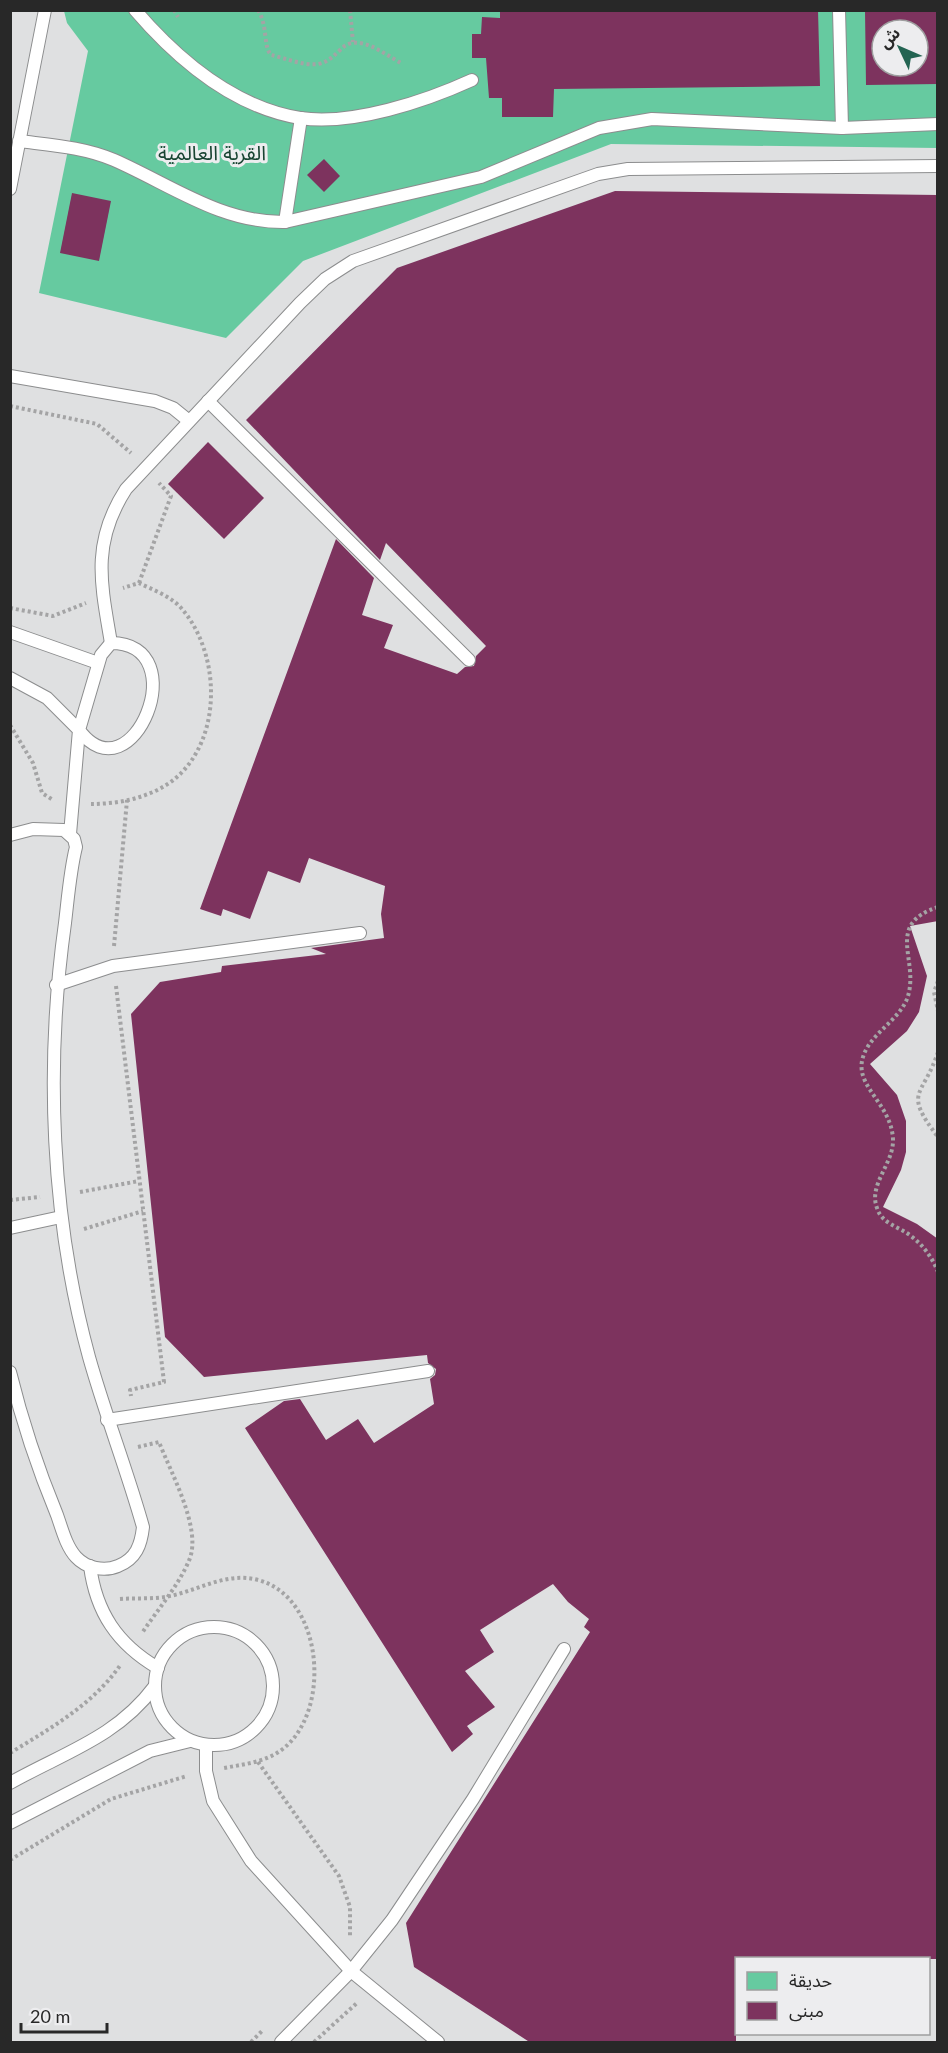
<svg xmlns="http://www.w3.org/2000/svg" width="948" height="2053" viewBox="0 0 948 2053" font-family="Lato,'Noto Sans Arabic',sans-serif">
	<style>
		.green { fill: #66caa0; fill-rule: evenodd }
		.building { fill: #7d335e; fill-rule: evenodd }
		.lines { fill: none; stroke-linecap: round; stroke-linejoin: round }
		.lane-casing { stroke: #8c8d8e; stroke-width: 14 }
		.path { stroke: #a4a4a5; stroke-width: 4; stroke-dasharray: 3 3; stroke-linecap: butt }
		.lane { stroke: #fff; stroke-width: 12 }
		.labels { text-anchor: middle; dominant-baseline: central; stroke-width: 6; stroke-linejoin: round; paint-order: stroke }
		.park-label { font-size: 20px; fill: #184432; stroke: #ededef }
	</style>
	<rect width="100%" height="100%" fill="#dfe0e1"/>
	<path class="green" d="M 64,11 L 937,11 L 937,148 L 611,144 L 303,261 L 226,338 L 39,293 L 88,51 L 67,23 ZM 882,30 L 918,30 L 918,66 L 882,66 Z"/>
	<g class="building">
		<path d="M 500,10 L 818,10 L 820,86 L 554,89 L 553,117 L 502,117 L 502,98 L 489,98 L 486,58 L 472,58 L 472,34 L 481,34 L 482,17 L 500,18 Z"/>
		<path d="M 865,10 L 938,10 L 938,84 L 866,85 ZM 882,30 L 918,30 L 918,66 L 882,66 Z"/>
		<path d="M 324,159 L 340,176 L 324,192 L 307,175 Z"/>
		<path d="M 615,191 L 938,195 L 938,921 L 910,926 L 927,976 L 919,1012 L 907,1031 L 870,1064 L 897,1095 L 906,1121 L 906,1152 L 901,1170 L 883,1207 L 917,1224 L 938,1239 L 938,1959 L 736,1959 L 736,2043 L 531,2043 L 414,1967 L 406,1923 L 590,1632 L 584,1627 L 589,1619 L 568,1602 L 553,1584 L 480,1630 L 494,1652 L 465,1671 L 495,1707 L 467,1726 L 473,1734 L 452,1752 L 245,1428 L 284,1401 L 300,1399 L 326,1440 L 358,1419 L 374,1443 L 434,1404 L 430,1379 L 435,1375 L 436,1369 L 428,1363 L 427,1355 L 204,1377 L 165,1337 L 131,1014 L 160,982 L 221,972 L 222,966 L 326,954 L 311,948 L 384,938 L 381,914 L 385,886 L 309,858 L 300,883 L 268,871 L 250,919 L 223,909 L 221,916 L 200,909 L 336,539 L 374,578 L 362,615 L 393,625 L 384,648 L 457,674 L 465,667 L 474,666 L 476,656 L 486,646 L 386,543 L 380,560 L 246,420 L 397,268 Z"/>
		<path d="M 72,193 L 111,201 L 99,261 L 60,253 Z"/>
		<path d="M 208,442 L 264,498 L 224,539 L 168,484 Z"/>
	</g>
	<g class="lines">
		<g class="lane-casing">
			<g id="lane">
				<path d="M 135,10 C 178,60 233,107 300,118 C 352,126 426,101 472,80"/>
				<path d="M 839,10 L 842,128"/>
				<path d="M 19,141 C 50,145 84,147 114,160 C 171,185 221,223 285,222 L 481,177 L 599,128 L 652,119 L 842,128 L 938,124"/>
				<path d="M 10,189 L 45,10"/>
				<path d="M 285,222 L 301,118"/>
				<path d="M 10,376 L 155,401 L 173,408 L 189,421"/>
				<path d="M 208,401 L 469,660"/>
				<path d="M 10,632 L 98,663"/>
				<path d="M 111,643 C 101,584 91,543 126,489 L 300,303 L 325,279 L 353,261 L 598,174 L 628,169 L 938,166"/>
				<path d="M 111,643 C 197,643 132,801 79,730 L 101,655 Z"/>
				<path d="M 10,678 L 47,698 L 79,730 L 70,834"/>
				<path d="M 10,835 L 33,829 L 64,830 L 74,839 L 76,847 C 70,871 68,898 65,923 C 45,1066 51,1218 89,1357 C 105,1414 127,1470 143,1527 C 141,1545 136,1559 118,1566 C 104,1572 86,1568 76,1557 C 66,1546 62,1529 57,1515 C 38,1469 22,1421 10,1372"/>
				<path d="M 56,985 L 113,966 L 360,933"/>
				<path d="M 10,1228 L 61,1217"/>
				<path d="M 107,1420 L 428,1371"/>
				<path d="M 90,1566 C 96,1612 117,1644 158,1668"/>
				<circle cx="214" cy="1686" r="59"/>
				<path d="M 206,1745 L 206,1771 L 213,1801 L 251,1861 L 351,1971 L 438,2042"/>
				<path d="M 10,1783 C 63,1753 117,1737 154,1687"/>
				<path d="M 10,1823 L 150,1751 L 190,1741"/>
				<path d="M 281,2042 L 351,1971 L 392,1920 L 473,1799 L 564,1649"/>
			</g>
		</g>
		<g class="path">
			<path d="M 174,10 L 178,17"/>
			<path d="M 258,10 C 268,26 263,46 271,55 C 285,58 303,66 318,64 C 328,62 334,56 341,49 C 358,32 384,54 401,63"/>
			<path d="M 350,10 L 353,42"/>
			<path d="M 10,406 L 97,424 L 131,453"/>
			<path d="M 139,583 L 171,496 L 159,483"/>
			<path d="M 10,608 L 53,616 L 86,603"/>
			<path d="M 10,725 L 33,763 L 42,793 L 53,800"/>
			<path d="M 91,804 C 120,804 154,797 177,777 C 223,736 220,653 182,609 C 171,596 153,590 139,583 L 123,588"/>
			<path d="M 938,907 C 883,925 921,961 907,999 C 897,1023 867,1035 862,1061 C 857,1088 891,1104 893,1139 C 894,1164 868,1184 877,1208 C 882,1224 898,1226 911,1236 C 923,1245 932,1257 938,1272"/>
			<path d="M 114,946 L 127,800"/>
			<path d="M 938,981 L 934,992 L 938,1011"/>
			<path d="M 116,986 L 164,1382 L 130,1390 L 131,1396"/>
			<path d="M 938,1052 C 923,1098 902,1090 938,1137"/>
			<path d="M 80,1192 L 139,1181"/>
			<path d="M 10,1200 L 40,1197"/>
			<path d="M 84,1229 L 143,1211"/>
			<path d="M 138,1447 L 159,1442 C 171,1473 201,1527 190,1558 C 180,1584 158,1609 142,1633"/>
			<path d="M 120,1599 C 135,1598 150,1599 165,1597 C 196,1592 226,1571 258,1580 C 323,1597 332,1709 284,1748 C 267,1762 245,1764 224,1768"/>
			<path d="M 10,1753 C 51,1728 94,1704 121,1664"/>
			<path d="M 258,1762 L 339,1876 L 350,1907 L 350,1938"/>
			<path d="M 10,1860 L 111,1799 L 187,1776"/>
			<path d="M 251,2042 L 263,2030"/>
			<path d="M 314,2042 L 358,2002"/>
		</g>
		<use href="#lane" class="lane"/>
	</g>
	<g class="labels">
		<g class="park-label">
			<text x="212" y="152">القرية العالمية</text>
		</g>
	</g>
	<rect width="948" height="2053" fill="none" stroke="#282828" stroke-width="24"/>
	<rect x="735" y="1957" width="195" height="78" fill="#ededef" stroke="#9e9e9f" stroke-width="1.5"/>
	<rect x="747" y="1972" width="30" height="18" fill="#66caa0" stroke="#9e9e9f" stroke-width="1.5"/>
	<text x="789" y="1987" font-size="18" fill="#282828">حديقة</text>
	<rect x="747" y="2002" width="30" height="18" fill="#7d335e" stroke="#9e9e9f" stroke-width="1.5"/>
	<text x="789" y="2017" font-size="18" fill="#282828">مبنى</text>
	<g transform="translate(900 48) rotate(314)"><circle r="28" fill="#ededef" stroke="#9e9e9f" stroke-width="1.5"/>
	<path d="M0-4.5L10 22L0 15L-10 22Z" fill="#236452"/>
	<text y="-9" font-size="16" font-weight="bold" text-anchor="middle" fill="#282828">ش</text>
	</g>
	<path d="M21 2023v9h86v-9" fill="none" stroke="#282828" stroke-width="3"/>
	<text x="30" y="2023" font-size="18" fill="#282828" stroke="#ededef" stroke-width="4.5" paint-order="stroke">20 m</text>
</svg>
